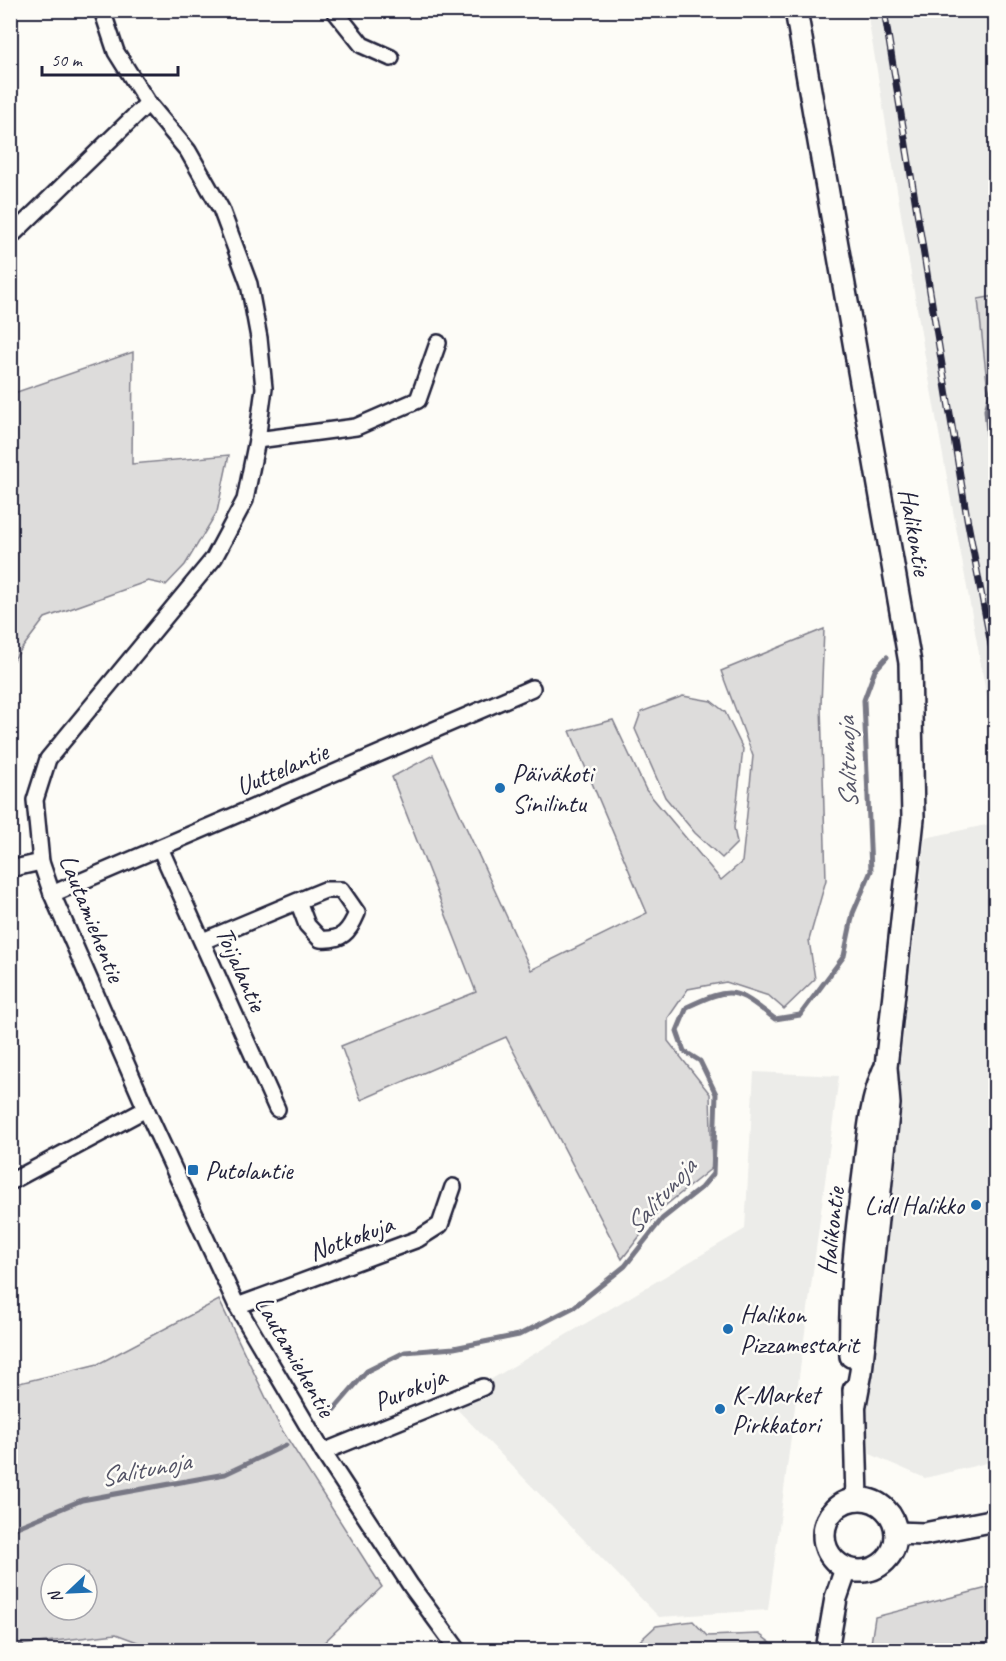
<svg xmlns="http://www.w3.org/2000/svg" width="1006" height="1661" viewBox="0 0 1006 1661" font-family="Caveat,sans-serif">
	<style>
		.built { fill: #ecece9 }
		.green { fill: #dddcdb; stroke: #807f8b; stroke-width: 1.5; fill-rule: evenodd }
		.lines { fill: none; stroke-linecap: round; stroke-linejoin: round }
		.stream { stroke: #787885; stroke-width: 5 }
		.street-casing { stroke: #22223b; stroke-width: 20 }
		.secondary-casing { stroke: #22223b; stroke-width: 26 }
		.street { stroke: #fdfcf7; stroke-width: 15 }
		.secondary { stroke: #fdfcf7; stroke-width: 21 }
		.rail-casing { stroke: #22223b; stroke-width: 7 }
		.rail { stroke: #fdfcf7; stroke-width: 4.5; stroke-dasharray: 14; stroke-linecap: butt }
		.poi-dot { fill: #1f6fb2; stroke: #fdfcf7; stroke-width: 2 }
		.labels { text-anchor: middle; dominant-baseline: central; stroke-width: 5; stroke-linejoin: round; paint-order: stroke }
		.street-label { font-size: 26px; fill: #22223b; stroke: #fdfcf7 }
		.poi-label { font-size: 26px; fill: #22223b; stroke: #fdfcf7; text-anchor: start }
		.water-label { font-size: 27px; font-style: italic; fill: #545466; stroke: #fdfcf7 }
	</style>
	<rect width="100%" height="100%" fill="#fdfcf7"/>
	<filter id="ink" filterUnits="userSpaceOnUse"><feTurbulence type="fractalNoise" baseFrequency=".0167" numOctaves="2"/><feDisplacementMap in="SourceGraphic" scale="12" xChannelSelector="R" yChannelSelector="G"/><feConvolveMatrix kernelMatrix="1 2 1 2 8 2 1 2 1" color-interpolation-filters="sRGB"/></filter>
	<g filter="url(#ink)">
		<g class="built">
			<path d="M 867,11 L 995,11 L 995,742 L 924,351 Z"/>
			<path d="M 995,823 L 995,1461 L 925,1478 L 870,1454 L 865,1382 L 925,838 Z"/>
			<path d="M 754,1072 L 839,1076 L 768,1610 L 659,1617 L 451,1403 L 745,1229 Z"/>
		</g>
		<g class="green">
			<path d="M 995,296 L 996,408 L 990,410 L 978,299 Z"/>
			<path d="M 133,352 L 132,464 L 229,455 L 217,512 L 185,565 L 166,585 L 148,581 L 45,618 L 11,663 L 11,394 Z"/>
			<path d="M 824,629 L 821,705 L 826,880 L 809,940 L 815,979 L 784,1009 L 769,996 L 726,982 L 688,989 L 668,1018 L 668,1041 L 710,1094 L 712,1168 L 660,1210 L 622,1259 L 506,1037 L 361,1100 L 341,1046 L 476,992 L 392,777 L 433,755 L 531,970 L 647,913 L 570,731 L 613,720 L 646,790 L 721,880 L 742,862 L 753,756 L 721,671 Z"/>
			<path d="M 683,696 L 711,701 L 725,712 L 743,749 L 734,828 L 737,843 L 722,858 L 695,833 L 665,797 L 635,729 L 641,712 Z"/>
			<path d="M 219,1300 L 280,1427 L 382,1587 L 316,1650 L 159,1650 L 116,1634 L 11,1646 L 11,1385 L 98,1364 ZM 51,1574 L 87,1574 L 87,1610 L 51,1610 Z"/>
			<path d="M 995,1586 L 995,1650 L 870,1650 L 875,1617 Z"/>
			<path d="M 693,1621 L 707,1636 L 759,1634 L 772,1644 L 774,1650 L 630,1650 L 656,1626 Z"/>
		</g>
		<g class="lines">
			<g class="stream">
				<path d="M 996,374 L 986,410 L 991,467 L 996,486"/>
				<path d="M 330,1414 L 367,1371 L 405,1352 L 454,1348 L 519,1335 L 574,1307 L 625,1266 L 662,1219 L 701,1188 L 713,1174 L 716,1094 L 700,1061 L 684,1051 L 677,1031 L 687,1007 C 733,985 736,989 775,1019 L 800,1015 L 844,956 L 853,913 L 871,871 L 864,700 L 875,670 L 887,657"/>
				<path d="M 10,1530 L 82,1500 L 225,1474 L 286,1445"/>
			</g>
			<g class="street-casing">
				<g id="street">
					<path d="M 102,10 L 116,52 L 148,103 L 188,151 L 221,209 L 249,284 L 259,338 L 264,388 L 257,440 L 245,500 L 214,558 L 48,759 L 35,800 L 41,862 L 52,894 L 146,1109 L 237,1306 L 323,1452 L 411,1586 L 458,1650"/>
					<path d="M 334,10 L 362,45 L 391,58"/>
					<path d="M 10,237 L 148,103"/>
					<path d="M 257,440 L 356,427 L 418,400 L 438,343"/>
					<path d="M 160,848 L 277,1109"/>
					<path d="M 10,869 L 41,862"/>
					<path d="M 52,894 L 532,688"/>
					<path d="M 203,941 L 298,901 L 307,925 L 320,939 C 342,941 349,932 357,913 L 341,890 L 325,890 L 298,901"/>
					<path d="M 10,1182 L 146,1109"/>
					<path d="M 237,1306 L 418,1239 L 440,1225 L 453,1187"/>
					<path d="M 323,1452 L 483,1387"/>
				</g>
			</g>
			<g class="secondary-casing">
				<g id="secondary">
					<path d="M 796,10 L 910,663 L 913,819 L 886,1067 L 889,1104 L 861,1372 L 855,1404"/>
					<path d="M 851,1356 C 849,1295 856,1234 864,1173 C 868,1137 870,1103 884,1070"/>
					<path d="M 854,1390 L 857,1499"/>
					<circle cx="860" cy="1535" r="36"/>
					<path d="M 896,1533 L 924,1534 L 996,1520"/>
					<path d="M 827,1650 L 836,1598 L 846,1569"/>
				</g>
			</g>
			<use href="#street" class="street"/>
			<use href="#secondary" class="secondary"/>
			<g class="rail-casing">
				<path id="rail" d="M 884,10 L 967,518 L 996,671"/>
			</g>
			<use href="#rail" class="rail"/>
		</g>
	</g>
	<g class="poi-dot">
		<circle cx="500" cy="788" r="6"/>
		<rect x="187" y="1164" width="12" height="12" rx="3"/>
		<circle cx="976" cy="1205" r="6"/>
		<circle cx="728" cy="1329" r="6"/>
		<circle cx="720" cy="1409" r="6"/>
	</g>
	<g class="labels">
		<g class="street-label">
			<text transform="translate(915 532) rotate(80)">Halikontie</text>
			<text transform="translate(282 769) rotate(-23)">Uuttelantie</text>
			<text transform="translate(92 918) rotate(68)">Lautamiehentie</text>
			<text transform="translate(241 969) rotate(66)">Toijalantie</text>
			<text transform="translate(831 1231) rotate(-84)">Halikontie</text>
			<text transform="translate(351 1238) rotate(-20)">Notkokuja</text>
			<text transform="translate(295 1356) rotate(60)">Lautamiehentie</text>
			<text transform="translate(410 1389) rotate(-22)">Purokuja</text>
		</g>
		<g class="poi-label">
			<text x="512" y="773">Päiväkoti<tspan x="512" dy="30">Sinilintu</tspan></text>
			<text x="205" y="1170">Putolantie</text>
			<text x="964" y="1205" text-anchor="end">Lidl Halikko</text>
			<text x="740" y="1314">Halikon<tspan x="740" dy="30">Pizzamestarit</tspan></text>
			<text x="732" y="1394">K-Market<tspan x="732" dy="30">Pirkkatori</tspan></text>
		</g>
		<g class="water-label">
			<text transform="translate(847 763) rotate(-92)">Salitunoja</text>
			<text transform="translate(660 1196) rotate(-48)">Salitunoja</text>
			<text transform="translate(145 1469) rotate(-11)">Salitunoja</text>
		</g>
	</g>
	<rect width="1006" height="1661" fill="none" stroke="#fdfcf7" stroke-width="36"/>
	<rect x="18" y="18" width="970" height="1625" fill="none" stroke="#22223b" stroke-width="2" filter="url(#ink)"/>
	<g transform="translate(69 1592) rotate(247)"><circle r="28" fill="#fdfcf7" stroke="#a5a5ac" stroke-width="1.5"/>
	<path d="M0-4.5L10 22L0 15L-10 22Z" fill="#1f6fb2"/>
	<text y="-9" font-size="16" font-weight="bold" text-anchor="middle" fill="#22223b">N</text>
	</g>
	<path d="M42 66v9h136v-9" fill="none" stroke="#22223b" stroke-width="3"/>
	<text x="51" y="66" font-size="18" fill="#22223b" stroke="#fdfcf7" stroke-width="4.5" paint-order="stroke">50 m</text>
</svg>
